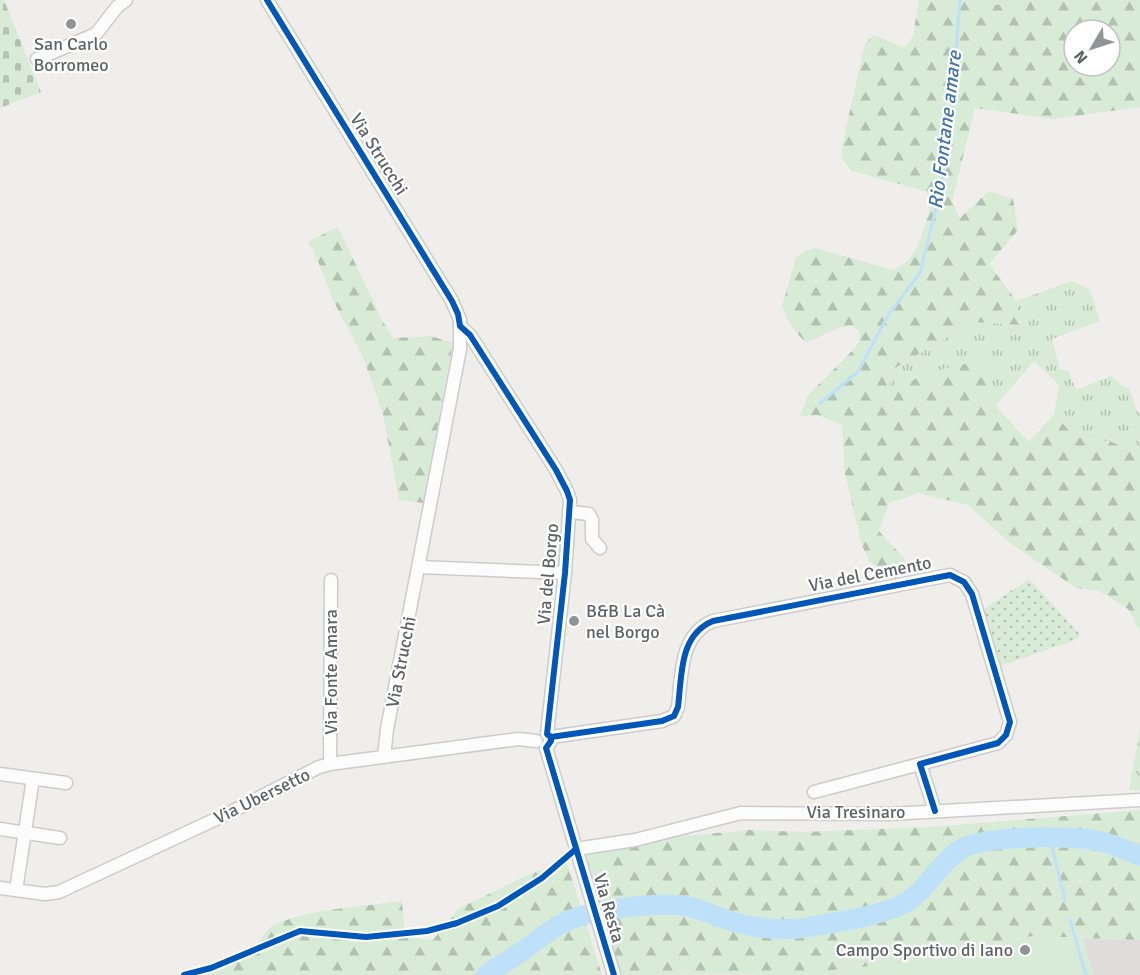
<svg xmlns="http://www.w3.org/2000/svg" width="1140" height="975" viewBox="0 0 1140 975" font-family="Signika,sans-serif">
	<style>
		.industrial { fill: #dfddda }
		.grass { fill: url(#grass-tufts) }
		.forest { fill: url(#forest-firs); fill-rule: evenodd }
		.cemetery { fill: url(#cemetery-stones) }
		.park { fill: url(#park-dots) }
		.garden { fill: #d8ebd6 }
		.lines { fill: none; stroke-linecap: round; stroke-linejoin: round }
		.stream { stroke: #bfe0f9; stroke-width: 3 }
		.river { stroke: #bfe0f9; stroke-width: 20 }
		.minor-casing { stroke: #cbcccc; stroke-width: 15 }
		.minor { stroke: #fdfcfc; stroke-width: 12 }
		.cycleway-casing { stroke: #fff; stroke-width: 10 }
		.cycleway { stroke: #0057b8; stroke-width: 6 }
		.poi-dot { fill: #919496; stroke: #fff; stroke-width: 2 }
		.labels { text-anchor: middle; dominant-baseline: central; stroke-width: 4.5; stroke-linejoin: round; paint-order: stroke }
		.poi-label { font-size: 18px; fill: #5f6368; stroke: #fff }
		.street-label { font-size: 18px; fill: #5f6368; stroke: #fff }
		.water-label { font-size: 20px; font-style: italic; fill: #4174aa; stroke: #fff }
	</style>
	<defs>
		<pattern id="grass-tufts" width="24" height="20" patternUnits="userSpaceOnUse" patternTransform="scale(1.5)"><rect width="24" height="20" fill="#d8ebd6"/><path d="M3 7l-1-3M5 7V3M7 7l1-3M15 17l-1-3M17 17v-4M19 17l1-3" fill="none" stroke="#b2c2b1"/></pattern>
		<pattern id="forest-firs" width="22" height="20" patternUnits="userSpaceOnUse" patternTransform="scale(1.5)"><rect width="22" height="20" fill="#d8ebd6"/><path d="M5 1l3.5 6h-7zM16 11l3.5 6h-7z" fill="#b2c2b1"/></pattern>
		<pattern id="cemetery-stones" width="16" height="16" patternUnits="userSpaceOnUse" patternTransform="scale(1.5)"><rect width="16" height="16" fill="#d8ebd6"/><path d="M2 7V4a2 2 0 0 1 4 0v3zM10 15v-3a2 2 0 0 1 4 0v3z" fill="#b2c2b1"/></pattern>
		<pattern id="park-dots" width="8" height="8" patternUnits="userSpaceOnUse" patternTransform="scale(1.5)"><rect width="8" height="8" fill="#d8ebd6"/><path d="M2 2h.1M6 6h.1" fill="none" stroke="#b2c2b1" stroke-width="1.8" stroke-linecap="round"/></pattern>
	</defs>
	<rect width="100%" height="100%" fill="#efeeea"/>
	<path class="industrial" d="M 1082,938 L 1140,940 L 1140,975 L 1094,975 Z"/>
	<g class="grass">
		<path d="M 981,0 L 1038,0 L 984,6 Z"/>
		<path d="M 1072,281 L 1090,290 L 1100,321 L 1052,339 L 1060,370 L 1068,370 L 1076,390 L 1111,376 L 1124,387 L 1130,389 L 1136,409 L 1140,415 L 1140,455 L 1112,442 L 1075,437 L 1054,414 L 1059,385 L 1034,361 L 995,406 L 991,401 L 984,359 L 887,393 L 893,369 L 973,322 L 1020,325 L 1015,301 Z"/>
		<path d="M 1140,730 L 1140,790 L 1129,790 Z"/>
	</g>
	<g class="forest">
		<path d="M 919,0 L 981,0 L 985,6 L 1038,0 L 1140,0 L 1140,107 L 1054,119 L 975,108 L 952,201 L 960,218 L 989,191 L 1013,199 L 1018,230 L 989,264 L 1015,299 L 1020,325 L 973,322 L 893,369 L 887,393 L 927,373 L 985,359 L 991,401 L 1029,442 L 1054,414 L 1075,437 L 1112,442 L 1140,455 L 1140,631 L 1128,609 L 1099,591 L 1076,588 L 1010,543 L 968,505 L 918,493 L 889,503 L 879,531 L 910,565 L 894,580 L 869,561 L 862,545 L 845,474 L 842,425 L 818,415 L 800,416 L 808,395 L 853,350 L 859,342 L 860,333 L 855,326 C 840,323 821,338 807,342 C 798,338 785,316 782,306 L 796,258 L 804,251 L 815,248 L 893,270 C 919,261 923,228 931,205 L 931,198 L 925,191 L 852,171 L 843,160 L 841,151 L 865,43 L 874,35 L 904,48 L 913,36 ZM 1074,30 L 1110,30 L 1110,66 L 1074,66 Z"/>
		<path d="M 338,227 L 382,320 L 393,338 L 431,336 L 453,343 L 423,503 L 399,500 L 383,414 L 363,357 L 334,302 L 314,251 L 307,242 Z"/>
		<path d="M 1140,810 L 1140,940 L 1033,936 L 910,962 L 796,974 L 618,975 L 586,854 L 662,838 L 750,830 L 802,832 L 930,827 Z"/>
		<path d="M 566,860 L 602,975 L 204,975 C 218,971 245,956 256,945 C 263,939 266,928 274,925 C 311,908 362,907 402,901 L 405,937 L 433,940 L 458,909 L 526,876 Z"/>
	</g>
	<path class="cemetery" d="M 0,0 L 4,0 L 41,92 L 0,108 Z"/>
	<path class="park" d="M 1029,579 L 1081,635 L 1075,640 L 1000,666 L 984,609 Z"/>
	<path class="garden" d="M 1033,936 L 1082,938 L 1094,975 L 754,975 L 770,972 L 796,974 L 910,962 Z"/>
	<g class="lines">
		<g class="stream">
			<path d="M 820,403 L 857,373 L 889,314 L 920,273 L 940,192 L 950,122 L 960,0"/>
			<path d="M 1050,838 L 1065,900"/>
			<path d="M 1070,920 L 1086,975"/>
		</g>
		<path class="river" d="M 486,975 C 498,966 511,959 524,950 C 537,941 550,929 565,922 C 592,909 661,901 690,907 C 706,911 722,919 738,923 C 761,929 786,931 810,927 C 835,922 881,916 903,904 C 926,892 937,866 958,851 C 979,835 1065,836 1093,840 C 1109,842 1125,850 1140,856"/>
		<g class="minor-casing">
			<g id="minor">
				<path d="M 267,0 L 452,301 L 460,320 L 460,349 L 387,729 L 384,757"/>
				<path d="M 37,59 L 96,34 L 117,7 L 126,0"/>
				<path d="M 460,326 L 470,335 L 556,470 L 567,491 L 570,500 L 565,573 L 547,734 L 551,737 L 551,741 L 546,748 L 614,975"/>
				<path d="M 570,512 L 589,514 L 592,520 L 592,539 L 600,548"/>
				<path d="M 419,567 L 565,573"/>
				<path d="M 551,737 L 662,721 L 674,716 L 678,707 C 682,675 679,635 713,621 L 950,575 L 964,582 L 972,594 L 1010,722 L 1006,735 L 998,743 L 920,764 L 935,811"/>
				<path d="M 330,764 L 331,580"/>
				<path d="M 0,774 L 66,783"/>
				<path d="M 814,792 L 920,764"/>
				<path d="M 0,829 L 60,838"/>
				<path d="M 576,849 L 635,840 L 741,813 L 890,814 L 1140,800"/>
				<path d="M 0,888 L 45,894 L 59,892 L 229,813 L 319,767 L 330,764 L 518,739 L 536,741"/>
				<path d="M 16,890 L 33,779"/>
			</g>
		</g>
		<use href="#minor" class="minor"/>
		<g class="cycleway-casing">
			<g id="cycleway">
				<path d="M 267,0 L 452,301 L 458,314 L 460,326 L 470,335 L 556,470 L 567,491 L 570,500 L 565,573 L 547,734 L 551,737 L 551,741 L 546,748 L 614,975"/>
				<path d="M 551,737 L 662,721 L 674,716 L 678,707 C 682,675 679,635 713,621 L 950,575 L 964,582 L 972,594 L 1010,722 L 1006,735 L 998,743 L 920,764 L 935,811"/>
				<path d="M 184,975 L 211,968 L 300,931 L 366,937 L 427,931 L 457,923 L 498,906 L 542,878 L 576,849"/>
			</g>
		</g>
		<use href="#cycleway" class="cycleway"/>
	</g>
	<g class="poi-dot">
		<circle cx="71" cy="24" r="6"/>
		<circle cx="574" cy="621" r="6"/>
		<circle cx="1025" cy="950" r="6"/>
	</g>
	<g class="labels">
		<g class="poi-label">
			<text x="71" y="44">San Carlo<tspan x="71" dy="21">Borromeo</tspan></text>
			<text x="586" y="611" text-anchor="start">B&amp;B La Cà<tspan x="586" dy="21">nel Borgo</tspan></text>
			<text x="1013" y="950" text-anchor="end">Campo Sportivo di Iano</text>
		</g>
		<g class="street-label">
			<text transform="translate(379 154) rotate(58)">Via Strucchi</text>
			<text transform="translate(548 574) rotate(-85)">Via del Borgo</text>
			<text transform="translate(870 574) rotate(-11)">Via del Cemento</text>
			<text transform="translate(401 662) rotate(-79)">Via Strucchi</text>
			<text transform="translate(331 672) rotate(-90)">Via Fonte Amara</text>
			<text transform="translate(262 796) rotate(-26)">Via Ubersetto</text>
			<text x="856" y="812">Via Tresinaro</text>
			<text transform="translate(609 908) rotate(74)">Via Resta</text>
		</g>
		<g class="water-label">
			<text transform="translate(945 130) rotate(-83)">Rio Fontane amare</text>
		</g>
	</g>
	<g transform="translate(1092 48) rotate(231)"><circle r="28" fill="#ffffff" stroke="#bfc1c3" stroke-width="1.5"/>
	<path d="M0-4.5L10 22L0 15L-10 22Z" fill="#919496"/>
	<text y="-9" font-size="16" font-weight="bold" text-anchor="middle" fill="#5f6368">N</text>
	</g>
</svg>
